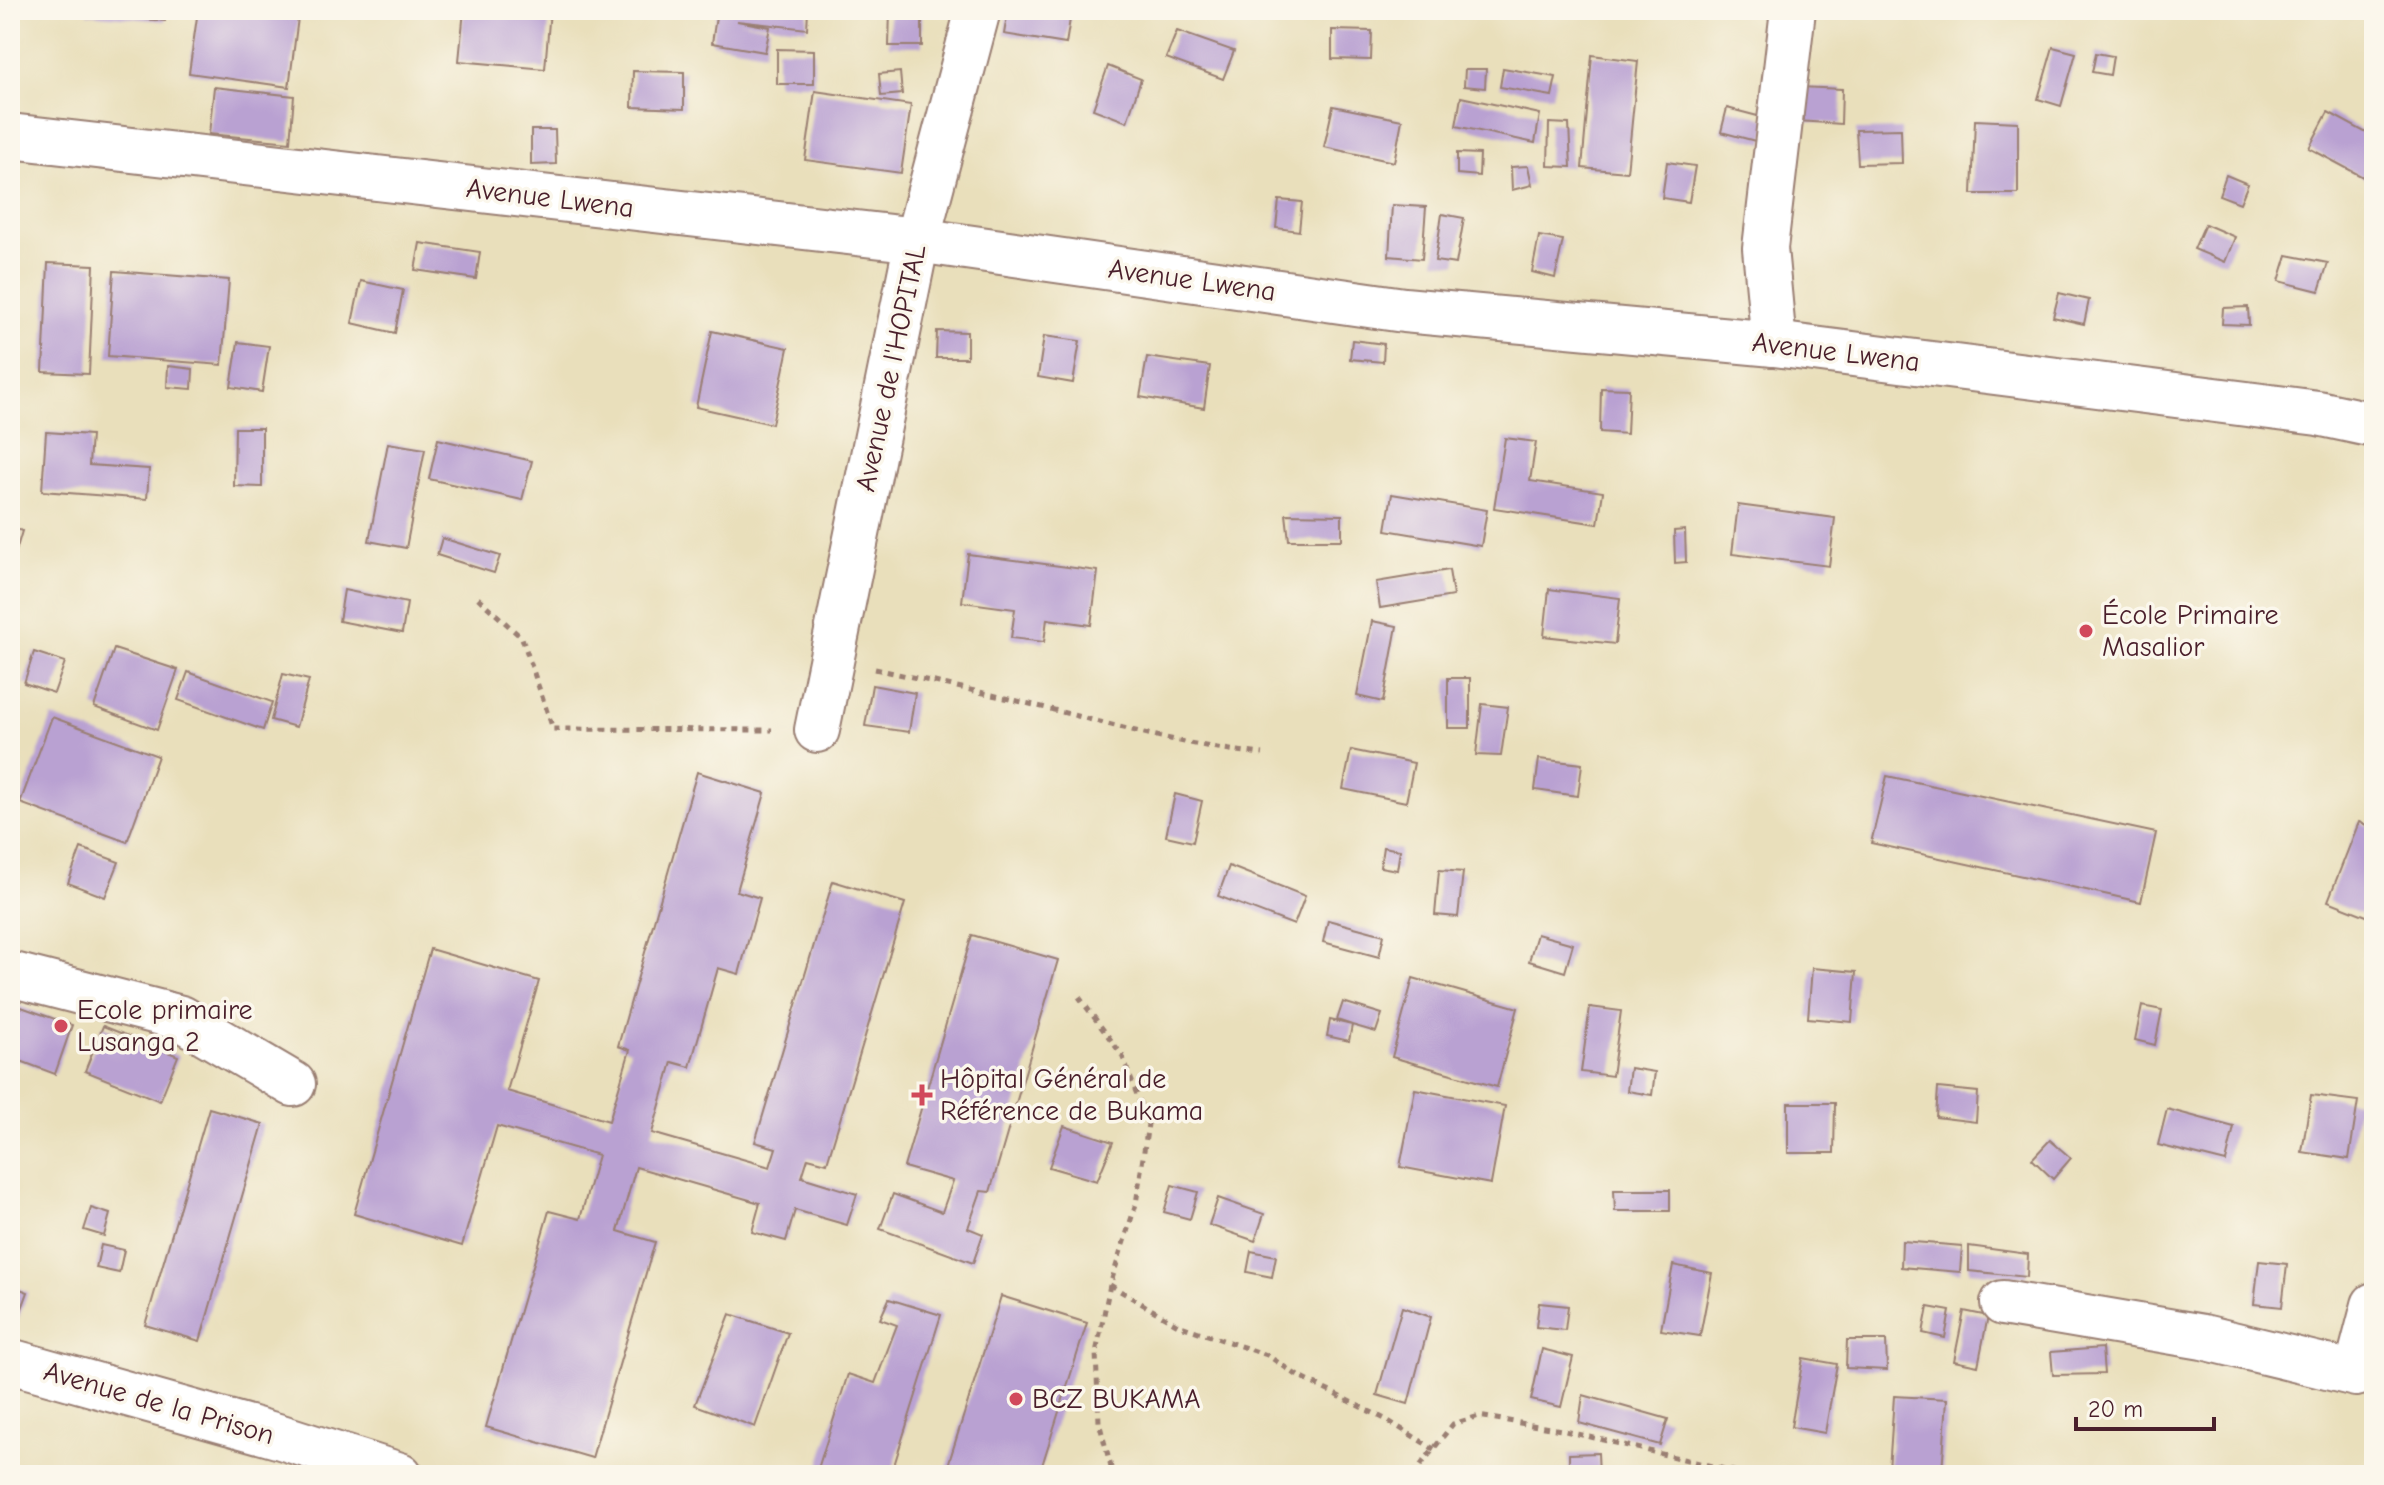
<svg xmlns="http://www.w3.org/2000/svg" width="2384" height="1485" viewBox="0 0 2384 1485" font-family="'Comic Neue',sans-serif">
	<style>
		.building { fill: #b9a1d2 }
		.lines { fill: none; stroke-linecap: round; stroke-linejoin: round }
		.street-casing { stroke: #9a7f73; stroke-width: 48 }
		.secondary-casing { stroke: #9a7f73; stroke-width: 48 }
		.path { stroke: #9a7f73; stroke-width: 5; stroke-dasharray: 6 6; stroke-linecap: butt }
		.street { stroke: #fff; stroke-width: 44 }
		.secondary { stroke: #fff; stroke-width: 44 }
		.poi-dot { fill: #d1495b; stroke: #fbf7ec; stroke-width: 3 }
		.labels { text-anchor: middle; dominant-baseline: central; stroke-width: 7; stroke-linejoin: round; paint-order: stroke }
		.street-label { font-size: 28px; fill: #4a1f2b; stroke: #fbf7ec }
		.poi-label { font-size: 28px; fill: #4a1f2b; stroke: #fbf7ec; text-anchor: start }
	</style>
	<rect width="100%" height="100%" fill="#fbf7ec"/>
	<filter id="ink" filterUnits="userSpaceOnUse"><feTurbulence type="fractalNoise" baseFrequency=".0125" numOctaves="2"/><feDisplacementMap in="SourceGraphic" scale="16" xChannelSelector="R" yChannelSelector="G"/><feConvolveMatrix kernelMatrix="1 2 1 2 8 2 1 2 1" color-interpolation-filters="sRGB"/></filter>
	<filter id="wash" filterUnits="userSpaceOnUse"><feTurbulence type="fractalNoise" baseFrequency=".006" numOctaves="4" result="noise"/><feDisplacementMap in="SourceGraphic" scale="32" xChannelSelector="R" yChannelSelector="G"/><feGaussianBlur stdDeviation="1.8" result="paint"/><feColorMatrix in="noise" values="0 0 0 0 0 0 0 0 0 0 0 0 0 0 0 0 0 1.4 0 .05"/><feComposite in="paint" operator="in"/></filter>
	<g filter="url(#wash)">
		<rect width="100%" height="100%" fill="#e9dfbb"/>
		<g id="blocks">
			<g class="building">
				<path d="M 88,10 L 166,10 L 165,21 L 88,14 Z"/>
				<path d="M 198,10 L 299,10 L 289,87 L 189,73 Z"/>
				<path d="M 464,10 L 550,10 L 545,69 L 459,61 Z"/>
				<path d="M 717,10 L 808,10 L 807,29 L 737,21 L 770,27 L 765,52 L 712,43 Z"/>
				<path d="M 890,10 L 922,10 L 922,46 L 889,46 Z"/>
				<path d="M 1008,10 L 1071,13 L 1066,44 L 1004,34 Z"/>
				<path d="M 1332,30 L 1372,31 L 1371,60 L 1332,59 Z"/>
				<path d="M 1177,31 L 1234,51 L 1223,79 L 1166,58 Z"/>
				<path d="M 2053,47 L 2076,53 L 2061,106 L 2038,99 Z"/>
				<path d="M 777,49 L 814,50 L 814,84 L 777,84 Z"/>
				<path d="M 2096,53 L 2113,56 L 2110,75 L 2092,72 Z"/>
				<path d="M 1592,55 L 1638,61 L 1627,172 L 1582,168 Z"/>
				<path d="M 1108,66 L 1141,79 L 1127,122 L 1093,109 Z"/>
				<path d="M 1503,68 L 1556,77 L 1552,96 L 1500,87 Z"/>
				<path d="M 1465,69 L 1486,69 L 1485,88 L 1464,86 Z"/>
				<path d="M 633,71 L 684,72 L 684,109 L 632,107 Z"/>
				<path d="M 900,72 L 902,94 L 881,96 L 879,74 Z"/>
				<path d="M 214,87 L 294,96 L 290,142 L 209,134 Z"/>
				<path d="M 1799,87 L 1842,89 L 1841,124 L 1798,121 Z"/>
				<path d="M 815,91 L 911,105 L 901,173 L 805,160 Z"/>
				<path d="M 1461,97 L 1540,114 L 1535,143 L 1456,126 Z"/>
				<path d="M 1333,106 L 1402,120 L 1394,162 L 1324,147 Z"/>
				<path d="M 1727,108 L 1769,119 L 1763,143 L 1721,132 Z"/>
				<path d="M 2328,112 L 2374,137 L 2374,183 L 2309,148 Z"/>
				<path d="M 1975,120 L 2018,122 L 2018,194 L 1972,194 Z"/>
				<path d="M 1549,123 L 1569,124 L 1571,167 L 1548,166 Z"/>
				<path d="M 1901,129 L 1902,163 L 1858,164 L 1856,130 Z"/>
				<path d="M 531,130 L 555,130 L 556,164 L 531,165 Z"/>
				<path d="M 1457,153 L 1480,154 L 1479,176 L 1457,174 Z"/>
				<path d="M 1667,162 L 1695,166 L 1689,202 L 1662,198 Z"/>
				<path d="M 1528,166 L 1532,185 L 1512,190 L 1511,167 Z"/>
				<path d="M 2226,175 L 2248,184 L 2240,203 L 2219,195 Z"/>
				<path d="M 1279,200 L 1302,202 L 1299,231 L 1276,228 Z"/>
				<path d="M 1392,205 L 1426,207 L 1422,259 L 1389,256 Z"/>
				<path d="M 1442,214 L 1464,218 L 1456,264 L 1435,261 Z"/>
				<path d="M 2205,224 L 2235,237 L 2225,262 L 2194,249 Z"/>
				<path d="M 1539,236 L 1563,240 L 1555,278 L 1532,272 Z"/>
				<path d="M 420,243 L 480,252 L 476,279 L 415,270 Z"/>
				<path d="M 2287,255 L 2328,263 L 2319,291 L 2279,281 Z"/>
				<path d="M 48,263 L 94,265 L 89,374 L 43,372 Z"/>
				<path d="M 114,271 L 229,280 L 222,365 L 108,356 Z"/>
				<path d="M 361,281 L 403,290 L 395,333 L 352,323 Z"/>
				<path d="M 2059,293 L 2089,300 L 2084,324 L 2053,317 Z"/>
				<path d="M 2248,307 L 2249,325 L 2222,324 L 2223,308 Z"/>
				<path d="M 712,331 L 788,348 L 772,424 L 696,407 Z"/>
				<path d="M 937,331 L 967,332 L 967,358 L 936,358 Z"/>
				<path d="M 1044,336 L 1080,341 L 1073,383 L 1038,377 Z"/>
				<path d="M 1352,340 L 1384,344 L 1383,362 L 1350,359 Z"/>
				<path d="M 238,342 L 269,346 L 262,392 L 231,387 Z"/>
				<path d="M 1147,357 L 1210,366 L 1204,408 L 1140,397 Z"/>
				<path d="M 168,366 L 193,369 L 192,389 L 167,387 Z"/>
				<path d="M 1601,388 L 1629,389 L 1627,434 L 1600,432 Z"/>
				<path d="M 235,428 L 262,428 L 262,487 L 234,486 Z"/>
				<path d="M 46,432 L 91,435 L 89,465 L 149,469 L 147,499 L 42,491 Z"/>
				<path d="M 1505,438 L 1536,442 L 1530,481 L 1603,492 L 1598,524 L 1494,508 Z"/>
				<path d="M 438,439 L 532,461 L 522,500 L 429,479 Z"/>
				<path d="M 388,443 L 425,449 L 406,548 L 369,541 Z"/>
				<path d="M 1392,494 L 1487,510 L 1481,546 L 1386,530 Z"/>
				<path d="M 1738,505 L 1835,518 L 1829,566 L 1732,554 Z"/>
				<path d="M 1286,514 L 1342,515 L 1342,540 L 1289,540 Z"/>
				<path d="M 10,527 L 22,531 L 11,568 L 10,568 Z"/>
				<path d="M 1685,530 L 1686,562 L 1675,563 L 1674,531 Z"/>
				<path d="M 442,538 L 500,556 L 494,573 L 437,555 Z"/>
				<path d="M 968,554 L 1098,571 L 1091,625 L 1047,619 L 1044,642 L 1011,638 L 1015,609 L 962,602 Z"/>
				<path d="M 1449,570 L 1453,596 L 1380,608 L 1376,582 Z"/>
				<path d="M 1549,589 L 1620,598 L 1615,644 L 1544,636 Z"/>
				<path d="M 344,590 L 407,603 L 402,633 L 339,621 Z"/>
				<path d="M 1372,621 L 1397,626 L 1383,702 L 1357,696 Z"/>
				<path d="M 114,649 L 178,670 L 157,730 L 94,707 Z"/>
				<path d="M 34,652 L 65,662 L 54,693 L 24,683 Z"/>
				<path d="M 188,672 L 272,702 L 263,730 L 178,700 Z"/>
				<path d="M 283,674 L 309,680 L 296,727 L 271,720 Z"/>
				<rect x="1448" y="678" width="22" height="50"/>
				<path d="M 872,685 L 915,693 L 909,732 L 865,726 Z"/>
				<path d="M 1482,704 L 1508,707 L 1501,756 L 1476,755 Z"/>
				<path d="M 52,717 L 158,756 L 127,842 L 20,803 Z"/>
				<path d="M 1351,750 L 1414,763 L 1406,802 L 1343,789 Z"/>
				<path d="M 1539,759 L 1582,764 L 1578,796 L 1535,790 Z"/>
				<path d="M 697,772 L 765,793 L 737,891 L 760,898 L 739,974 L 718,968 L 690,1067 L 672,1062 L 652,1133 L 770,1167 L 776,1148 L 755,1142 L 833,881 L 905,903 L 827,1163 L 808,1158 L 802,1177 L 857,1194 L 847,1225 L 795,1210 L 786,1241 L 752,1232 L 760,1203 L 636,1167 L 618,1231 L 655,1242 L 592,1458 L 486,1427 L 549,1211 L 580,1219 L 598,1155 L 497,1126 L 462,1246 L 354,1214 L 430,949 L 539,981 L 507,1091 L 609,1121 L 630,1050 L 618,1046 Z"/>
				<path d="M 1887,776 L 2156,833 L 2141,902 L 1871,843 Z"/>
				<path d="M 1175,794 L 1202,801 L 1193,842 L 1166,836 Z"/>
				<path d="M 2359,822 L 2374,828 L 2374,919 L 2328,901 Z"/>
				<path d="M 1383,847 L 1400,850 L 1397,870 L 1380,867 Z"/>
				<path d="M 81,848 L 119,862 L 105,897 L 68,883 Z"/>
				<path d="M 1229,866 L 1305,896 L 1294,925 L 1218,896 Z"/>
				<path d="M 1439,870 L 1463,872 L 1458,917 L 1435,915 Z"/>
				<path d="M 1328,920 L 1384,935 L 1379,957 L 1323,942 Z"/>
				<path d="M 1537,934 L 1573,944 L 1565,972 L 1529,961 Z"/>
				<path d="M 972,935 L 1058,960 L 990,1192 L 981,1191 L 968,1228 L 983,1234 L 973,1263 L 880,1229 L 893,1194 L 942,1212 L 953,1181 L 904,1167 Z"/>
				<path d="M 1812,968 L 1856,972 L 1852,1022 L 1808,1018 Z"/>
				<path d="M 1413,978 L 1518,1008 L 1497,1087 L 1392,1057 Z"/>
				<path d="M 1343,1002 L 1382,1014 L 1376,1032 L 1352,1025 L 1349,1041 L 1327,1036 L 1330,1020 L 1352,1025 L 1337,1020 Z"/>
				<path d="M 10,1003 L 72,1025 L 55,1074 L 10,1057 Z"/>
				<path d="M 2142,1006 L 2162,1010 L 2155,1045 L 2135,1040 Z"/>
				<path d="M 1590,1007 L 1621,1011 L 1612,1076 L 1581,1072 Z"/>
				<path d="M 103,1026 L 178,1056 L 160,1101 L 85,1071 Z"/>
				<path d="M 1630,1068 L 1655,1072 L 1652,1095 L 1627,1091 Z"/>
				<path d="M 1938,1088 L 1978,1092 L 1976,1122 L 1936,1117 Z"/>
				<path d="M 1415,1089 L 1505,1106 L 1491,1184 L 1400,1167 Z"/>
				<path d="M 2311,1095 L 2358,1101 L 2349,1159 L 2302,1152 Z"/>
				<path d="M 1788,1103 L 1835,1103 L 1834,1153 L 1788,1153 Z"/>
				<path d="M 209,1108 L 263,1124 L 200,1341 L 145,1325 Z"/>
				<path d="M 2167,1109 L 2234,1127 L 2226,1162 L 2158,1145 Z"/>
				<path d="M 1064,1126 L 1113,1142 L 1097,1181 L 1049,1167 Z"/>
				<path d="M 2050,1140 L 2071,1158 L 2053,1179 L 2032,1159 Z"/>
				<path d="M 1172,1185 L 1198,1192 L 1190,1219 L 1164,1212 Z"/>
				<path d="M 1614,1190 L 1670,1190 L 1670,1211 L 1615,1211 Z"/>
				<path d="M 1218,1198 L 1264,1214 L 1255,1241 L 1209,1225 Z"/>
				<path d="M 91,1208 L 110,1214 L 104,1236 L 84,1230 Z"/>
				<path d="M 1902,1241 L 1962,1246 L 1960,1272 L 1901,1267 Z"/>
				<path d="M 101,1245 L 124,1250 L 119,1273 L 96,1268 Z"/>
				<path d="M 1969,1246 L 2028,1254 L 2027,1277 L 1969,1271 Z"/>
				<path d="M 1251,1251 L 1276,1256 L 1272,1277 L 1247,1272 Z"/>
				<path d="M 2259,1261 L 2287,1264 L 2282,1307 L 2254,1304 Z"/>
				<path d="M 1673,1265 L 1712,1273 L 1700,1336 L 1661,1330 Z"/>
				<path d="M 10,1285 L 28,1292 L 10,1341 Z"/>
				<path d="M 1001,1296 L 1087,1323 L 1039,1475 L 945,1475 Z"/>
				<path d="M 889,1299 L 941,1315 L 891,1475 L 816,1475 L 848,1374 L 875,1383 L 897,1325 L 880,1319 Z"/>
				<path d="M 1539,1303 L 1568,1306 L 1565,1330 L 1536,1327 Z"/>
				<path d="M 1402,1307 L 1431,1317 L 1408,1404 L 1377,1395 Z"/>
				<path d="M 1928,1307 L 1950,1311 L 1945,1338 L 1923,1333 Z"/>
				<path d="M 1964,1311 L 1988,1316 L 1978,1366 L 1954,1361 Z"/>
				<path d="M 730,1314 L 788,1333 L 755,1427 L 695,1405 Z"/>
				<path d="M 1847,1340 L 1886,1340 L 1887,1370 L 1846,1368 Z"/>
				<path d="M 2102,1348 L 2104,1374 L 2053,1375 L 2051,1352 Z"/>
				<path d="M 1542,1349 L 1573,1357 L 1561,1407 L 1531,1400 Z"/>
				<path d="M 1803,1358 L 1837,1364 L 1825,1433 L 1791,1427 Z"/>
				<path d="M 1583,1395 L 1668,1419 L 1660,1445 L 1579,1423 Z"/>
				<path d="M 1894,1396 L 1947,1399 L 1942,1473 L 1889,1470 Z"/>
				<path d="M 1598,1453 L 1599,1475 L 1569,1475 L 1569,1454 Z"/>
			</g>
		</g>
	</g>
	<g filter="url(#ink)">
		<use href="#blocks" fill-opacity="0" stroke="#9a7f73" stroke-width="2"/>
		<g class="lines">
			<g class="street-casing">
				<g id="street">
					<path d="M 1774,344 L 1765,248 L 1793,10"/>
					<path d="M 817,730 L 917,240 L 978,10"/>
					<path d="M 10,974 L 181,1018 L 293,1084"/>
					<path d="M 2003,1303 L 2203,1337 L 2356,1374 L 2374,1305"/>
					<path d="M 10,1361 L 281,1437 L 400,1475"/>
				</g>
			</g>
			<g class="secondary-casing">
				<path id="secondary" d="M 10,136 L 917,240 L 1404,310 L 1774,344 L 2318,413 L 2374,425"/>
			</g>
			<g class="path">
				<path d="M 478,598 L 522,638 L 553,729 L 772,730"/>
				<path d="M 875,669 C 935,682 995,695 1054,710 C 1123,728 1191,747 1263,754"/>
				<path d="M 1079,997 L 1122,1055 L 1148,1124 L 1136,1204 L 1110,1285 L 1096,1353 L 1099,1422 L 1113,1475"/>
				<path d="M 1110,1285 L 1178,1325 L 1267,1355 L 1298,1376 L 1385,1419 L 1434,1449"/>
				<path d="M 1413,1475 L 1453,1424 L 1479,1416 L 1561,1430 L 1750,1475"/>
			</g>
			<use href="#street" class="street"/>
			<use href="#secondary" class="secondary"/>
		</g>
	</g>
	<g class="poi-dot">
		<circle cx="2086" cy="631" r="8"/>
		<circle cx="61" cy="1026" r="8"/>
		<path d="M918 1083h8v8h8v8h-8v8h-8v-8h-8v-8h8z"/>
		<circle cx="1016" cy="1399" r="8"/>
	</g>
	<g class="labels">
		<g class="street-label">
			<text transform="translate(550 198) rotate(7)">Avenue Lwena</text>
			<text transform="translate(1192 280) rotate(8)">Avenue Lwena</text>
			<text transform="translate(1836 352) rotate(7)">Avenue Lwena</text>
			<text transform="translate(891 368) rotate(-78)">Avenue de l'HOPITAL</text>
			<text transform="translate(159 1403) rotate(16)">Avenue de la Prison</text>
		</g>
		<g class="poi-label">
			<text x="2102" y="615">École Primaire<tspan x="2102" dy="32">Masalior</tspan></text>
			<text x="77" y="1010">Ecole primaire<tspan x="77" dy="32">Lusanga 2</tspan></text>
			<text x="940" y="1079">Hôpital Général de<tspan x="940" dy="32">Référence de Bukama</tspan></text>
			<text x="1032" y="1399">BCZ BUKAMA</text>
		</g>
	</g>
	<rect width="2384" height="1485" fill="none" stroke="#fbf7ec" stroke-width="40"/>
	<path d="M2076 1417v12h138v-12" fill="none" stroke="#4a1f2b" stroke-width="4"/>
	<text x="2088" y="1417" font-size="24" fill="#4a1f2b" stroke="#fbf7ec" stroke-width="6" paint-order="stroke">20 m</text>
</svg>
